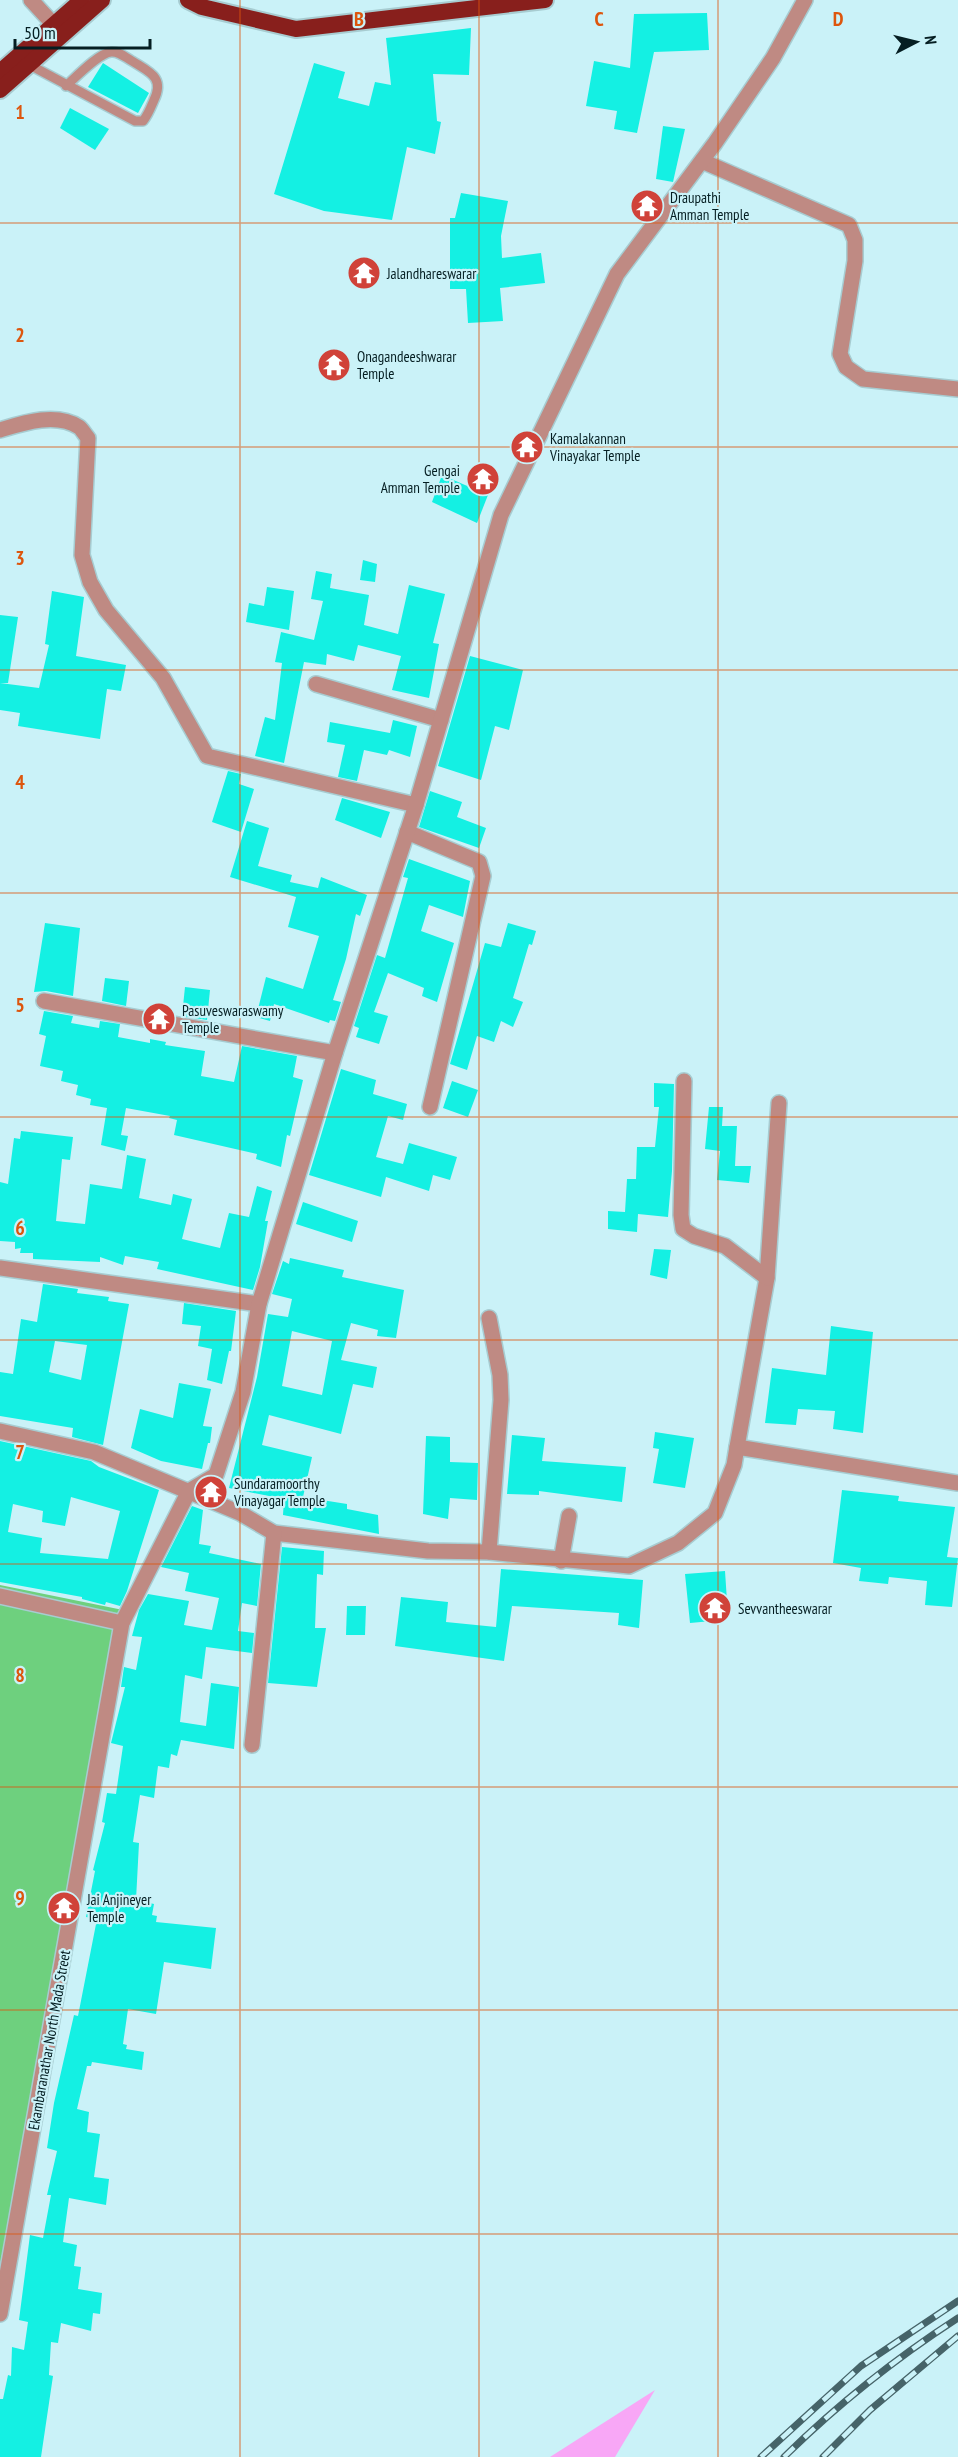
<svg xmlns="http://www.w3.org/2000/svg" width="958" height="2457" viewBox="0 0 958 2457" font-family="'PT Sans Narrow',sans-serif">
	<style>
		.green { fill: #f8a7f6 }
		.water { fill: #6ed07e }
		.building { fill: #14f0e3; fill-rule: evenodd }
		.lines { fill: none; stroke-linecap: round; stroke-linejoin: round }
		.service-casing { stroke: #a7ccd1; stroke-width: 12 }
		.minor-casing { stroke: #a7ccd1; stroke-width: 18 }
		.trunk-casing { stroke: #a7ccd1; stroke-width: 20 }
		.service { stroke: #bf8a83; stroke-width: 9 }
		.minor { stroke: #bf8a83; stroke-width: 15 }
		.trunk { stroke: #881f1c; stroke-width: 16 }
		.rail-casing { stroke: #466469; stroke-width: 7 }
		.rail { stroke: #caf2f8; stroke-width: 4.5; stroke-dasharray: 14; stroke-linecap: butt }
		.grid { fill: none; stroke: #dd560d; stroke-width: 1.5; stroke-opacity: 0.55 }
		.labels { text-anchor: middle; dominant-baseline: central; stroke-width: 4.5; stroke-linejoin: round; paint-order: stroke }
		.poi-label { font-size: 15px; fill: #051e22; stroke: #caf2f8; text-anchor: start }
		.street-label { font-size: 15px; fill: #051e22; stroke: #caf2f8 }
		.grid-label { font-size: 20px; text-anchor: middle; font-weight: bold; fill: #dd560d; stroke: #caf2f8; stroke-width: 4.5; stroke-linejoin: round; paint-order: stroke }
	</style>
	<rect width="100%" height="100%" fill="#caf2f8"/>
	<path class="green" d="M 655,2390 L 615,2457 L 550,2457 Z"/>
	<path class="water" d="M 0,1585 L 128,1611 L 122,1623 L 0,2265 Z"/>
	<g class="building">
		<path d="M 707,13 L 709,50 L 654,52 L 637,133 L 614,129 L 617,111 L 586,106 L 594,61 L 630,68 L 634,14 Z"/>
		<path d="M 471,28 L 469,75 L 433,74 L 437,121 L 441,122 L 435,154 L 407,147 L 392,220 L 324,211 L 274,194 L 314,63 L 345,72 L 338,98 L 369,106 L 375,82 L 391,85 L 386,38 Z"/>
		<path d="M 103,63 L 149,93 L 138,113 L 88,87 Z"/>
		<path d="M 70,108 L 109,129 L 95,150 L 60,128 Z"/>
		<path d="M 663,126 L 685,129 L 673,182 L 656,179 Z"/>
		<path d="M 461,193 L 508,201 L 501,236 L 502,258 L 541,253 L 545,283 L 500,288 L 503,321 L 468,323 L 466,289 L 450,289 L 450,218 L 455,218 Z"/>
		<path d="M 442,475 L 488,495 L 477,523 L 432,502 Z"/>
		<path d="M 363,560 L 377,564 L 375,582 L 360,580 Z"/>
		<path d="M 316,571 L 332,574 L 330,588 L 369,595 L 364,625 L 398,634 L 409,585 L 445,594 L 433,643 L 439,644 L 429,698 L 392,690 L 401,656 L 358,645 L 354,661 L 327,654 L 326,665 L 304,662 L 284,763 L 255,756 L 265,717 L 275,720 L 282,663 L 275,662 L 281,632 L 314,640 L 323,601 L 311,599 Z"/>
		<path d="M 267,587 L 294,591 L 289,630 L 246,622 L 249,603 L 264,606 Z"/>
		<path d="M 52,591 L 84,597 L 76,656 L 126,665 L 121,691 L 107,689 L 100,739 L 18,726 L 20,713 L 0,710 L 0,615 L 18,617 L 8,683 L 0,683 L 39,688 L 49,645 L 45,644 Z"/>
		<path d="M 470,656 L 523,670 L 509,730 L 495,726 L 481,780 L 438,766 Z"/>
		<path d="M 393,720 L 417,726 L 410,757 L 389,750 L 387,755 L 364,750 L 357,781 L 338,777 L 345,745 L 327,742 L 330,722 L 390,733 Z"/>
		<path d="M 228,771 L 241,774 L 239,784 L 254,789 L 241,832 L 212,822 Z"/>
		<path d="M 430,791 L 462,802 L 457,817 L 486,828 L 479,848 L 419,827 Z"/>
		<path d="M 342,798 L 390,812 L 381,838 L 335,820 Z"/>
		<path d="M 247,821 L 269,828 L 258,866 L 292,875 L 290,882 L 318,888 L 321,877 L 367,895 L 360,916 L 356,914 L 346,959 L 333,1000 L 341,1002 L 335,1021 L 330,1020 L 329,1023 L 274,1004 L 270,1021 L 256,1017 L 266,977 L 303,989 L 319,936 L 288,927 L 296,897 L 230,877 Z"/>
		<path d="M 409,859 L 470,881 L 463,917 L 429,905 L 421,931 L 454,943 L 437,1002 L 422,996 L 424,988 L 388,973 L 374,1012 L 388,1016 L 379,1044 L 356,1037 L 359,1028 L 354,1026 L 377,955 L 385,958 L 408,878 L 403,877 Z"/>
		<path d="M 45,923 L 80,928 L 73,996 L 46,991 L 34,992 Z"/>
		<path d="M 508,923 L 536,931 L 532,945 L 529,944 L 513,998 L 523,1002 L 513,1027 L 501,1021 L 494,1042 L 477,1036 L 467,1070 L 450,1064 L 485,943 L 501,947 Z"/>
		<path d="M 105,978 L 129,981 L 126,1006 L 102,1001 Z"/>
		<path d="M 185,987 L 210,990 L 207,1020 L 182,1016 Z"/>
		<path d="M 44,1011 L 73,1016 L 71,1023 L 99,1028 L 100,1021 L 120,1024 L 118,1037 L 150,1043 L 150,1039 L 166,1042 L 165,1045 L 205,1051 L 201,1076 L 234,1082 L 242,1046 L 297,1056 L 293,1077 L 303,1080 L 290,1136 L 287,1135 L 281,1167 L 256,1159 L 257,1154 L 174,1135 L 177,1120 L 169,1118 L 170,1116 L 126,1108 L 121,1135 L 128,1136 L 125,1151 L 101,1145 L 107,1108 L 90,1105 L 91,1099 L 76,1095 L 78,1085 L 61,1081 L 63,1071 L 40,1066 L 46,1036 L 39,1034 Z"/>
		<path d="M 341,1069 L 376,1080 L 373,1094 L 407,1104 L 403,1120 L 388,1116 L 376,1157 L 403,1164 L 409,1143 L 457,1157 L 450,1180 L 433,1175 L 429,1191 L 386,1177 L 381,1197 L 309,1175 Z"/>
		<path d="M 452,1081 L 478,1090 L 468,1117 L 443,1108 Z"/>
		<path d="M 654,1083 L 674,1084 L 672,1171 L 668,1217 L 638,1214 L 637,1232 L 608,1229 L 608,1211 L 625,1212 L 627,1179 L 636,1179 L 637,1147 L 655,1147 L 659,1107 L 654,1107 Z"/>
		<path d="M 709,1107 L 723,1107 L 722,1126 L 737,1126 L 735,1166 L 751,1166 L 749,1183 L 717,1180 L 720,1151 L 705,1149 Z"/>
		<path d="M 21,1131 L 73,1137 L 70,1160 L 62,1159 L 56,1221 L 85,1224 L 90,1184 L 122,1189 L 127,1155 L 146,1159 L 139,1198 L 171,1205 L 173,1194 L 192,1199 L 182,1239 L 220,1248 L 229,1213 L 249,1217 L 257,1186 L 272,1191 L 265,1221 L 268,1221 L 260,1267 L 253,1290 L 157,1269 L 159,1262 L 125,1256 L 123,1265 L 100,1257 L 100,1262 L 33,1259 L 33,1253 L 20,1253 L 21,1248 L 15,1249 L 15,1242 L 0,1241 L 0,1182 L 8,1184 L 14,1138 L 20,1139 Z"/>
		<path d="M 303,1202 L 358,1221 L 352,1242 L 296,1224 Z"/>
		<path d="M 654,1249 L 671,1250 L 667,1279 L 650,1275 Z"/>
		<path d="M 290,1258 L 344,1270 L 342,1277 L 404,1290 L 396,1338 L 377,1336 L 378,1330 L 351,1323 L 341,1360 L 377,1367 L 373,1388 L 353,1384 L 341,1434 L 269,1415 L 262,1445 L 312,1457 L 303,1497 L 347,1504 L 347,1509 L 378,1515 L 379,1534 L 283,1515 L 284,1499 L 229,1488 L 257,1377 L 268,1314 L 288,1317 L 292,1299 L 272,1294 L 283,1261 L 289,1264 ZM 292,1331 L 332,1341 L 322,1395 L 282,1386 Z"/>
		<path d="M 43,1284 L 78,1289 L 77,1293 L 109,1297 L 108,1301 L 129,1304 L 103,1445 L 72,1437 L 73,1428 L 0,1416 L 0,1372 L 13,1374 L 21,1319 L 37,1322 ZM 55,1341 L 87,1345 L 81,1380 L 49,1372 Z"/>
		<path d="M 184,1303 L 236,1311 L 231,1351 L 229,1351 L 222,1384 L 207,1380 L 212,1349 L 198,1346 L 201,1326 L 182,1324 Z"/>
		<path d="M 831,1326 L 873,1332 L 863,1433 L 833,1429 L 835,1411 L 798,1409 L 796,1425 L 765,1423 L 772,1368 L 826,1375 Z"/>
		<path d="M 179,1383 L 211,1389 L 203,1426 L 212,1427 L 210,1443 L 208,1443 L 202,1469 L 161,1461 L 131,1448 L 140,1409 L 173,1418 Z"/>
		<path d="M 655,1432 L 694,1438 L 685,1488 L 653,1483 L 659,1449 L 653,1448 Z"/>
		<path d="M 512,1435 L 545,1438 L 542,1461 L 626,1467 L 622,1502 L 539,1491 L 539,1495 L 507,1494 Z"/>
		<path d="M 426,1436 L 450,1437 L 450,1462 L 478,1463 L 477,1500 L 450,1498 L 448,1519 L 423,1514 Z"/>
		<path d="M 0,1441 L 91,1461 L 99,1467 L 159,1490 L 127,1591 L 120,1606 L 106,1602 L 105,1605 L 82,1599 L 82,1597 L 0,1582 ZM 71,1497 L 120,1511 L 108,1559 L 40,1553 L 42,1538 L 8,1532 L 13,1504 L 43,1511 L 42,1522 L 65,1526 Z"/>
		<path d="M 842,1490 L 899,1496 L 898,1501 L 955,1507 L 947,1557 L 958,1558 L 952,1607 L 925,1605 L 927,1581 L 889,1577 L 888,1584 L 859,1581 L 861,1568 L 833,1563 Z"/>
		<path d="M 192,1506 L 203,1510 L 199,1544 L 211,1546 L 209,1553 L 261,1564 L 257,1606 L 242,1603 L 238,1631 L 254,1633 L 252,1653 L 206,1647 L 202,1679 L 185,1675 L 180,1722 L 206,1726 L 211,1683 L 239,1687 L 234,1749 L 181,1740 L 177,1756 L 171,1754 L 169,1768 L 158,1766 L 154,1798 L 140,1795 L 133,1842 L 139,1843 L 136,1900 L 154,1904 L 152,1915 L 157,1916 L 156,1922 L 216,1928 L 211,1969 L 164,1962 L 156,2014 L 128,2009 L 123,2044 L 127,2045 L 126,2049 L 144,2052 L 142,2070 L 92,2062 L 91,2066 L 87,2066 L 77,2109 L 89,2112 L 87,2132 L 100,2134 L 94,2177 L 109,2179 L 106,2205 L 69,2198 L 63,2242 L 77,2245 L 74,2266 L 81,2267 L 78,2289 L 102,2293 L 100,2314 L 93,2313 L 91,2331 L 61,2323 L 58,2343 L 51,2342 L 49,2375 L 53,2376 L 41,2457 L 0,2457 L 0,2399 L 3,2399 L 8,2375 L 11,2376 L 12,2347 L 24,2350 L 28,2322 L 19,2320 L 30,2235 L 43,2238 L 51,2195 L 47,2195 L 57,2151 L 47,2148 L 54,2103 L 74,2015 L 78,2016 L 97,1919 L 86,1917 L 95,1871 L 93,1870 L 105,1823 L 102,1822 L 107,1793 L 116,1794 L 123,1746 L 111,1743 L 125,1687 L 121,1687 L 124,1667 L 136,1670 L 142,1637 L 132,1636 L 139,1610 L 148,1594 L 189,1601 L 184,1625 L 212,1630 L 219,1598 L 185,1591 L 189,1573 L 161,1567 Z"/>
		<path d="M 282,1547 L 324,1551 L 323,1575 L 317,1574 L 315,1628 L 326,1628 L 317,1687 L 268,1683 Z"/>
		<path d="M 501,1569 L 643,1580 L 639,1628 L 618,1625 L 619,1613 L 512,1606 L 504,1661 L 395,1646 L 401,1597 L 448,1602 L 446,1622 L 496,1627 Z"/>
		<path d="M 725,1571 L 727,1601 L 710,1602 L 712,1621 L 690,1623 L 685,1574 Z"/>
		<path d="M 347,1606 L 366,1606 L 365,1635 L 346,1635 Z"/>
	</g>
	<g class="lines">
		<g class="service-casing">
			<path id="service" d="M 26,63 L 135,121 L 143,121 C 148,115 151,107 154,100 C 165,77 149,72 132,61 C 126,58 119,51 111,52 C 99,53 76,77 66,86"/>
		</g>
		<g class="minor-casing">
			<g id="minor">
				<path d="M 31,0 L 54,25"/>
				<path d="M 702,161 L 849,225 L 855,240 L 855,261 L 840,354 L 846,367 L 863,379 L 958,389"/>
				<path d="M 0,430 C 23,423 56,412 79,427 C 82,429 85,435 88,438 L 82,555 L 90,582 L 106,610 L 163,678 L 207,756 L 416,805"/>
				<path d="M 316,684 L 441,720"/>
				<path d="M 407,832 L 479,862 L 483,876 L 430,1107"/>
				<path d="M 44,1001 L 335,1053"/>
				<path d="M 684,1081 L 681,1215 L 683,1229 L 694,1236 L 725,1246 L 767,1278 L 737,1447"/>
				<path d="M 0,1268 L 259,1304"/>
				<path d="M 767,1278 L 779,1103"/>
				<path d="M 489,1318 L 500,1375 L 501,1400 L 489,1552"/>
				<path d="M 0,1431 L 94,1452 L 240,1513 L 274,1533 L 428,1551 L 489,1552 L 629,1566 L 678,1543 L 715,1513 L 734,1465 L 737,1447 L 958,1483"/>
				<path d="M 561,1561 L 569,1516"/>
				<path d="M 0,1596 L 122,1623"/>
				<path d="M 252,1745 L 274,1533"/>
				<path d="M 0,2314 L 122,1623 L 189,1491 L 216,1475 L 243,1392 L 259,1304 L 335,1053 L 416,805 L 501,515 L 617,274 L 715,143 L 773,58 L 805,0"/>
			</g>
		</g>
		<g class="trunk-casing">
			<g id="trunk">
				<path d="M 188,0 L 202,7 L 296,29 L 545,0"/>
				<path d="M 0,72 L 82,0"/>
				<path d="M 0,90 L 102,0"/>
			</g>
		</g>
		<use href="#service" class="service"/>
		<use href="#minor" class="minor"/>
		<use href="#trunk" class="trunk"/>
		<g class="rail-casing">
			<g id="rail">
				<path d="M 761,2457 L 861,2366 L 958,2301"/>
				<path d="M 784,2457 C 837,2405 896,2358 958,2318"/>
				<path d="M 823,2457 L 870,2410 L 958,2336"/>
			</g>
		</g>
		<use href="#rail" class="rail"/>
	</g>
	<path class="grid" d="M 240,0 L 240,2457M 479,0 L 479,2457M 718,0 L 718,2457M 0,223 L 958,223M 0,447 L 958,447M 0,670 L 958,670M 0,893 L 958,893M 0,1117 L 958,1117M 0,1340 L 958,1340M 0,1564 L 958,1564M 0,1787 L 958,1787M 0,2010 L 958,2010M 0,2234 L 958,2234"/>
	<defs>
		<g id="temple-disc" transform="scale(1.725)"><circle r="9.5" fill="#d04239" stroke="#caf2f8"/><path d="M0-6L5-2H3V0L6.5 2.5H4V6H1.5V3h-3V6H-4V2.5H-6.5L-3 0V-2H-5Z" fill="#fff"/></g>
	</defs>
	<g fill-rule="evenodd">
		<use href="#temple-disc" x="647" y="206"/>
		<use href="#temple-disc" x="364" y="273"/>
		<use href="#temple-disc" x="334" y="365"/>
		<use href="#temple-disc" x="527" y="447"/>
		<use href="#temple-disc" x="483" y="479"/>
		<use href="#temple-disc" x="159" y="1019"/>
		<use href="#temple-disc" x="211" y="1492"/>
		<use href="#temple-disc" x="715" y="1608"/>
		<use href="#temple-disc" x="64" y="1908"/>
	</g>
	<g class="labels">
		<g class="poi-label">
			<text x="670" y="197">Draupathi<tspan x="670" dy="17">Amman Temple</tspan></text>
			<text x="387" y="273">Jalandhareswarar</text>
			<text x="357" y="356">Onagandeeshwarar<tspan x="357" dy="17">Temple</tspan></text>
			<text x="550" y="438">Kamalakannan<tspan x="550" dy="17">Vinayakar Temple</tspan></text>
			<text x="460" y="470" text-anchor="end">Gengai<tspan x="460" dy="17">Amman Temple</tspan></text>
			<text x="182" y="1010">Pasuveswaraswamy<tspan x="182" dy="17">Temple</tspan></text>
			<text x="234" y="1483">Sundaramoorthy<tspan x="234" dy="17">Vinayagar Temple</tspan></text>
			<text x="738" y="1608">Sevvantheeswarar</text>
			<text x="87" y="1899">Jai Anjineyer<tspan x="87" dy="17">Temple</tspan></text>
		</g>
		<g class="street-label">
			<text transform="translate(49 2040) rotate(-80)">Ekambaranathar North Mada Street</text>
		</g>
	</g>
	<g class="grid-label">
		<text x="359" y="26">B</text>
		<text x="599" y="26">C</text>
		<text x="838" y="26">D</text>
		<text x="20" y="119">1</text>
		<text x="20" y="342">2</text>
		<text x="20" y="565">3</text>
		<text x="20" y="789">4</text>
		<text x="20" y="1012">5</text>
		<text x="20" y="1235">6</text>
		<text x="20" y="1459">7</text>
		<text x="20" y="1682">8</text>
		<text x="20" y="1905">9</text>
	</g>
	<g transform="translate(916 42) rotate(83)" stroke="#caf2f8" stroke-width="4.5" paint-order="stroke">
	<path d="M0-4.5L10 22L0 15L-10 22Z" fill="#051e22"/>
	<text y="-9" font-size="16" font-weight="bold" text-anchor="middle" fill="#051e22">N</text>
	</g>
	<path d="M15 39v9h135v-9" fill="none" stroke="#051e22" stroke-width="3"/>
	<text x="24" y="39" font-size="18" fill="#051e22" stroke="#caf2f8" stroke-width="4.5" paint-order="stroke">50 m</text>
</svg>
